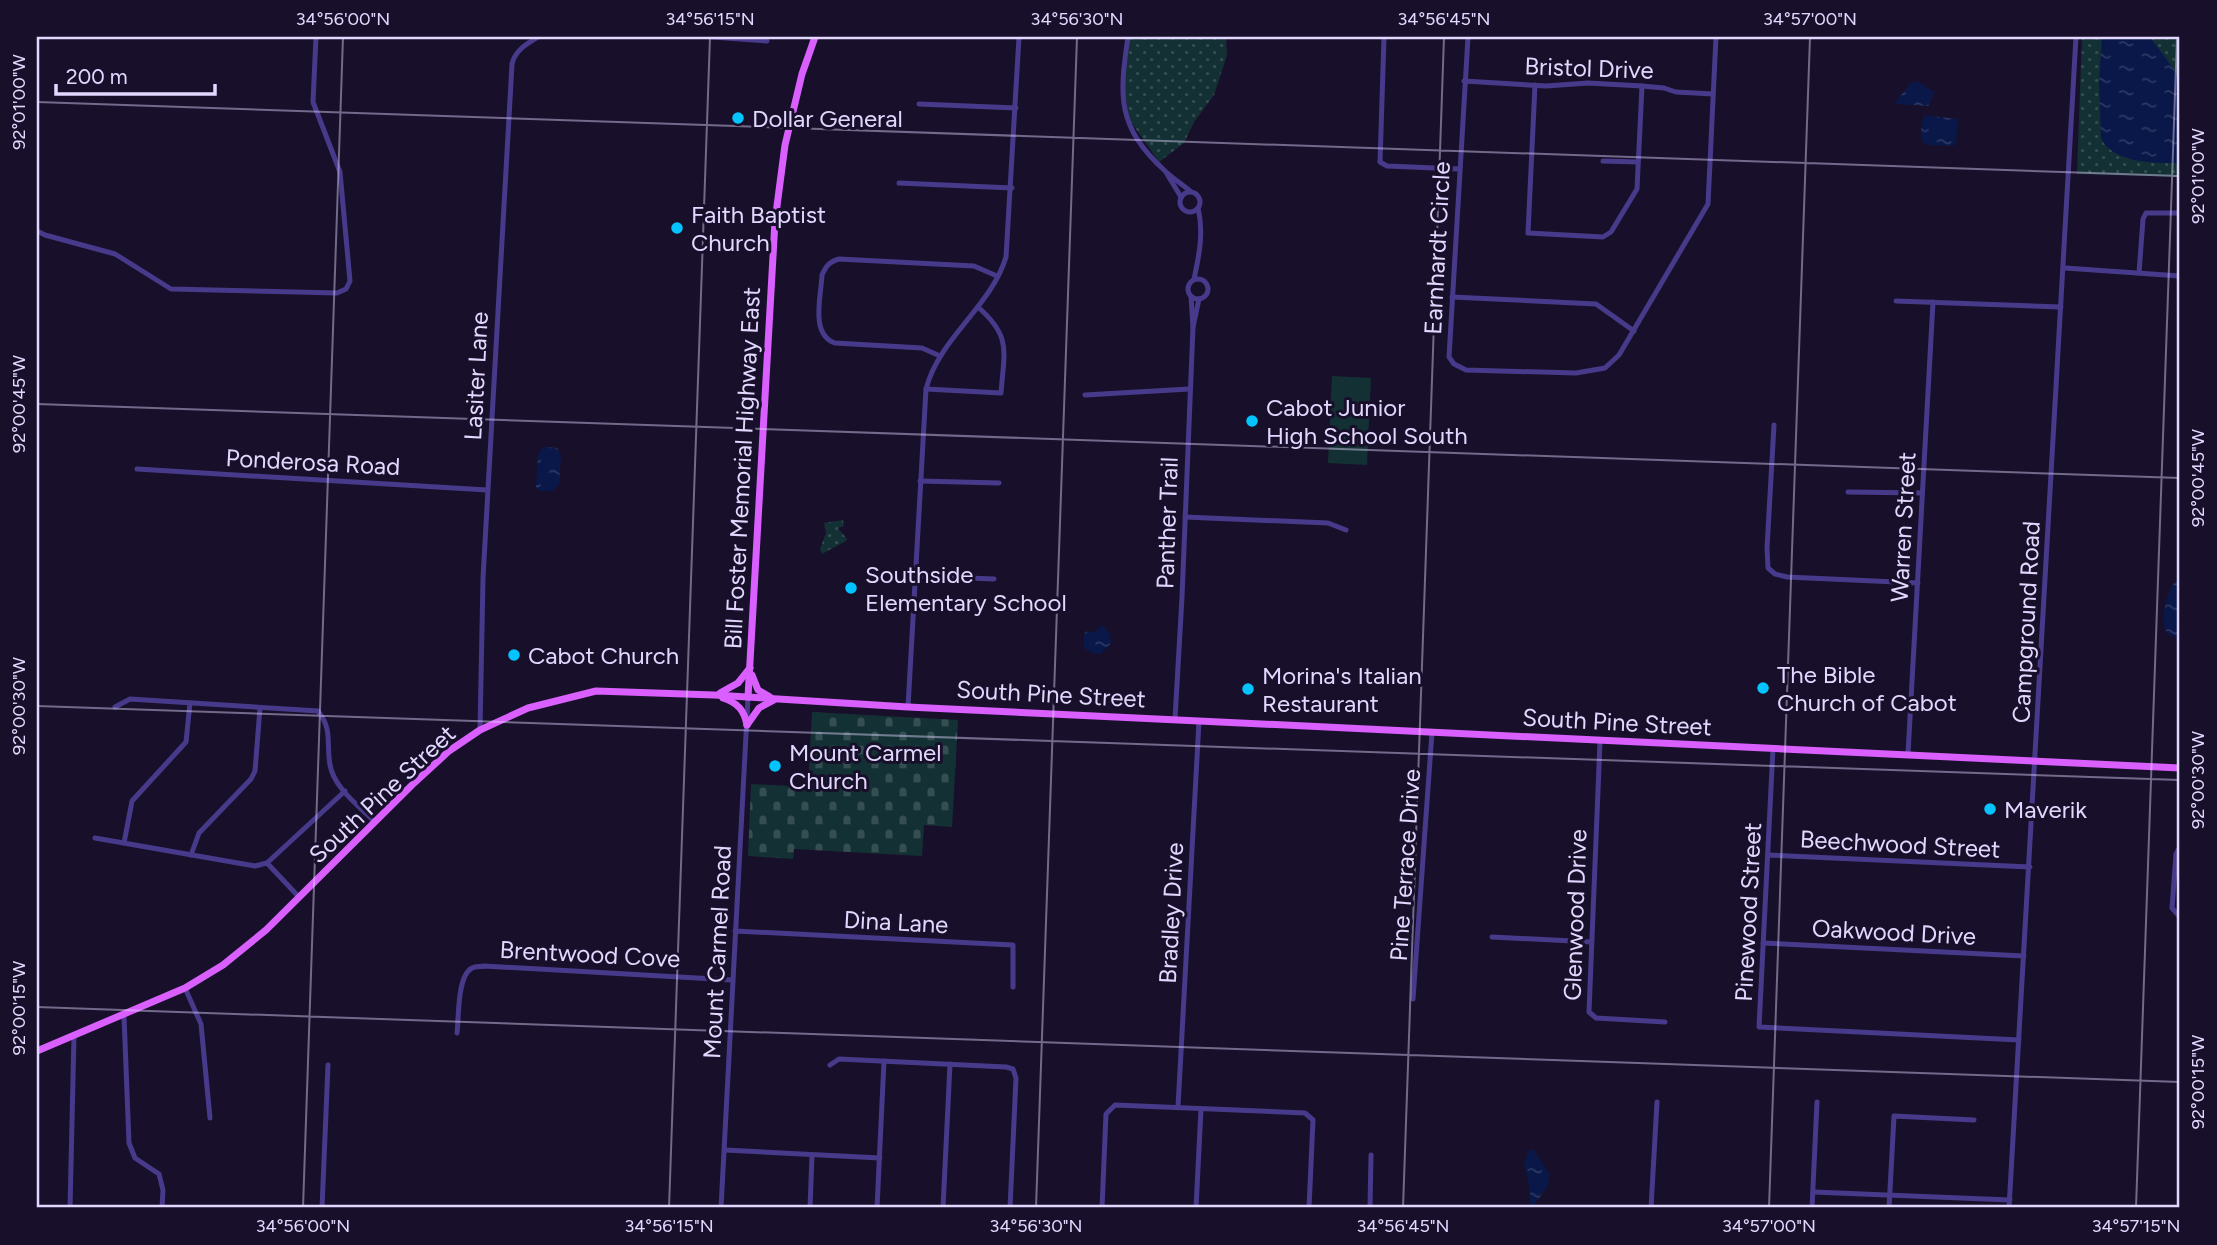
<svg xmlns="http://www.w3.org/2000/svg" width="2217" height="1245" viewBox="0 0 2217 1245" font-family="Figtree,sans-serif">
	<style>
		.grass { fill: url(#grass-dots) }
		.cemetery { fill: url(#cemetery-stones) }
		.pitch { fill: #133134 }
		.water { fill: url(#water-ripples) }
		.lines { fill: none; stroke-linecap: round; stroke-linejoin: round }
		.minor { stroke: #483a8a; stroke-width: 5 }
		.major { stroke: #d95fff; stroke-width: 7 }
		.ticks { fill: none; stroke: #e2d8ff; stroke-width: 2; stroke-opacity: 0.45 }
		.poi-dot { fill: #04c4ff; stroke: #18102a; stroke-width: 2.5 }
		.labels { text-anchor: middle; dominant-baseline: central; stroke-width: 6; stroke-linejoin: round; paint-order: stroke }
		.street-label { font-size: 24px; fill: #e2d8ff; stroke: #18102a }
		.poi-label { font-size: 24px; fill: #e2d8ff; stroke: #18102a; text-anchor: start }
		.neatline { fill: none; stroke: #e2d8ff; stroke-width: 2.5 }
		.ticks-label { font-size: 18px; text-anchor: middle; fill: #e2d8ff }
	</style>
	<defs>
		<pattern id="grass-dots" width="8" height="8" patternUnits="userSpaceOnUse" patternTransform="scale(1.75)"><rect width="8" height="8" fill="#133134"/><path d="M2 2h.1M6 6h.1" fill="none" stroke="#354e52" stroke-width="1.8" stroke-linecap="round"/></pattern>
		<pattern id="cemetery-stones" width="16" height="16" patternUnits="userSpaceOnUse" patternTransform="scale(1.75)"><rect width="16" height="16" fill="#133134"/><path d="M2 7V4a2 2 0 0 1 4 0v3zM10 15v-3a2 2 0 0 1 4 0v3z" fill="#354e52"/></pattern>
		<pattern id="water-ripples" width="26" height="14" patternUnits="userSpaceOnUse" patternTransform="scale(1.75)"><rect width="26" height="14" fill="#091849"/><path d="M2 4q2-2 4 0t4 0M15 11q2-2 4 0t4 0" fill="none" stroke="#2d3964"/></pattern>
	</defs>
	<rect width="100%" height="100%" fill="#18102a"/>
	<g class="grass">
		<path d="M 1130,37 L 1226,37 L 1227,55 L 1214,95 L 1194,122 L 1184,143 L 1159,162 L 1129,119 L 1124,85 Z"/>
		<path d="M 2082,37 L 2180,37 L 2180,59 L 2176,60 L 2180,64 L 2180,177 L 2077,174 Z"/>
		<path d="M 843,520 L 844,526 L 838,528 L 847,539 L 846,541 L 822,554 L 820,549 L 826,533 L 824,523 Z"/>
	</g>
	<path class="cemetery" d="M 812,712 L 958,720 L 952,827 L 924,825 L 922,856 L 794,849 L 793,859 L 748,856 L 751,784 L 808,787 Z"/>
	<path class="pitch" d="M 1332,376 L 1371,378 L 1367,465 L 1328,463 Z"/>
	<g class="water">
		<path d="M 2102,37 L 2150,37 L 2173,68 L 2180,82 L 2180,163 C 2154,163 2115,164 2101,139 L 2099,80 Z"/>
		<path d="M 1913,81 L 1920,83 L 1934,92 L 1929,106 L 1895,104 L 1896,101 Z"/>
		<path d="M 1924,115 L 1958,119 L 1956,142 L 1953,146 L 1929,145 L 1922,142 L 1921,127 Z"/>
		<path d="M 546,447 L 557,448 L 561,455 L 559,485 L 552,491 L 539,491 L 536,487 L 538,455 L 542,448 Z"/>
		<path d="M 2180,577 L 2180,638 C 2177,638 2172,637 2169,635 C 2157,625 2167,585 2180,577 Z"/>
		<path d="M 1102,625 L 1110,634 L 1111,644 L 1100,654 L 1092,653 L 1084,648 L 1084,634 L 1087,631 L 1094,633 Z"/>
		<path d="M 1533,1149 L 1550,1175 L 1548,1180 L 1549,1184 L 1532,1208 L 1529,1204 C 1532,1194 1528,1176 1524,1166 L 1528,1151 Z"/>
	</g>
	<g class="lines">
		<g class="minor">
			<path d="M 712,37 L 767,41"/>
			<path d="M 1128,37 C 1119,97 1117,127 1165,171 C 1172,178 1182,184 1190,191"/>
			<path d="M 1384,37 L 1380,162 L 1387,166 L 1459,169"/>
			<path d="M 1468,37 L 1449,357 L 1454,364 L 1466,370 L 1576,373 L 1605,368 L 1619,355 L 1708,204 L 1716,37"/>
			<path d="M 1464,81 L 1546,86 L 1588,83 L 1642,86 L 1664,88 L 1676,92 L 1713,94"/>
			<path d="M 1535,85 L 1528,233 L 1603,237 L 1611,232 L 1637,189 L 1642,86"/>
			<path d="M 919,104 L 1016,108"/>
			<path d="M 1603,161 L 1638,162"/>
			<path d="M 1167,174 L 1181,197"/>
			<path d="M 899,183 L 1012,188"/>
			<circle cx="1190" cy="202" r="10"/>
			<path d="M 37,231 L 45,235 L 115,254 L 171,289 L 337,293 L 346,289 L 350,281 L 340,172 L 313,102 L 316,37"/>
			<path d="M 2065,268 L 2180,276"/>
			<path d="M 2139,273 L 2143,219 L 2146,213 L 2180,213"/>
			<circle cx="1198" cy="289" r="10"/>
			<path d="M 1194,279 C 1199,256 1204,232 1198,208"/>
			<path d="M 1452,297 L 1596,304 L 1634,331"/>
			<path d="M 1896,301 L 2061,307"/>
			<path d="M 1193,327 L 1199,299"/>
			<path d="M 940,356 L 922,348 L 835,343 C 810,334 821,297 822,275 C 826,266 829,262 839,259 L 974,266 L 997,276"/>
			<path d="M 926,389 L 1001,393 C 1004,351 1012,337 978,307"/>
			<path d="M 1085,395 L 1189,389"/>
			<path d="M 1774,425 L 1767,548 L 1768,568 L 1775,574 L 1787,577 L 1918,583"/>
			<path d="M 137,469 L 487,490"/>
			<path d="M 920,481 L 999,483"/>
			<path d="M 1848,492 L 1922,493"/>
			<path d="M 1185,517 L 1328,523 L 1346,530"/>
			<path d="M 915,576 L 994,579"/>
			<path d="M 115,707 L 130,699 L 318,711 C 333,730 326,743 330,765 C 334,788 359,806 375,822"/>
			<path d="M 908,707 L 926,389 C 939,338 991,307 1006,257 L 1019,37"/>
			<path d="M 1175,719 L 1182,597 L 1193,327 L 1191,296"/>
			<path d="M 480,730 L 483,578 L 512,64 C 515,50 527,44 538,37"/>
			<path d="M 1600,741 L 1589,1012 L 1596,1018 L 1665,1022"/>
			<path d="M 1773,748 L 1759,1027 L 2019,1040"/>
			<path d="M 1908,754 L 1933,302"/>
			<path d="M 95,838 L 255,866 L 267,863 L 345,791"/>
			<path d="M 124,843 L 132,801 L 186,742 L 190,703"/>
			<path d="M 2180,847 L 2176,854 L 2172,908 L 2180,917"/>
			<path d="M 191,855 L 199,833 L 251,779 L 255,771 L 260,708"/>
			<path d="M 1769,855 L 2030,867"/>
			<path d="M 267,863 L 299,897"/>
			<path d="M 735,931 L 1013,945 L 1013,987"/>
			<path d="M 1492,937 L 1591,942"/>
			<path d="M 1763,943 L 2024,956"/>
			<path d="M 185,988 L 201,1024 L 210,1118"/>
			<path d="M 1413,999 L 1432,732"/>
			<path d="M 124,1016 L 129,1143 L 135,1158 L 159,1174 L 163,1190 L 162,1208"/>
			<path d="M 457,1033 C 459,1017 457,976 472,968 C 476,966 480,967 484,966 L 732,980"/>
			<path d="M 830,1065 L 839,1059 L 1006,1067 L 1013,1069 L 1016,1078 L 1010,1208"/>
			<path d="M 1178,1107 L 1199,721"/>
			<path d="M 725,1150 L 880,1158"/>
			<path d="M 1813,1192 L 2010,1200"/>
			<path d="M 70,1208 L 74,1035"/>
			<path d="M 322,1208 L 328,1065"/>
			<path d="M 721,1208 L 748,697"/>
			<path d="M 810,1208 L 812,1155"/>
			<path d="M 877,1208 L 884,1061"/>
			<path d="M 943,1208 L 950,1064"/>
			<path d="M 1102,1208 L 1106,1114 L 1115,1105 L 1305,1113 L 1313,1120 L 1309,1208"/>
			<path d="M 1196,1208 L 1201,1109"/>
			<path d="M 1370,1208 L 1371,1155"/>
			<path d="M 1651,1208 L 1657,1102"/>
			<path d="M 1812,1208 L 1817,1102"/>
			<path d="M 1889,1208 L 1894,1116 L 1974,1120"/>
			<path d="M 2009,1208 L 2076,37"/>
		</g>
		<g class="major">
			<path d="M 752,675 L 758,690 L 770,697"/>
			<path d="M 720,693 L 738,683 L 750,668"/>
			<path d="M 748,697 L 775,221 L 785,145 L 802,74 L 815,37"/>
			<path d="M 723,698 C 738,703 744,710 747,725"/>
			<path d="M 747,725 L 759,708 L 774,700"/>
			<path d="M 37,1051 L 185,988 L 223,965 L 266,930 L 412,785 L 449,751 L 480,730 L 528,708 L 596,691 L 714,695 L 908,707 L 2180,768"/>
		</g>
	</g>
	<path class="ticks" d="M 37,102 L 2180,176M 37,404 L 2180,478M 37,706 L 2180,780M 37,1007 L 2180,1082M 303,1208 L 343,37M 669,1208 L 710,37M 1036,1208 L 1077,37M 1403,1208 L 1444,37M 1769,1208 L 1810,37M 2136,1208 L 2177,37"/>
	<g class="poi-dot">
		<circle cx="738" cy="118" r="7"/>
		<circle cx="677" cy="228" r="7"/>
		<circle cx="1252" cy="421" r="7"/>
		<circle cx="851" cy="588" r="7"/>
		<circle cx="514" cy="655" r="7"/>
		<circle cx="1763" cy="688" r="7"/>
		<circle cx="1248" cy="689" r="7"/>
		<circle cx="775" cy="766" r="7"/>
		<circle cx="1990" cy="809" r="7"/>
	</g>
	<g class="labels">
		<g class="street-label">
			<text transform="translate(1589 68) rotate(2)">Bristol Drive</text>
			<text transform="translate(1437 248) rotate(-87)">Earnhardt Circle</text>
			<text transform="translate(476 376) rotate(-87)">Lasiter Lane</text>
			<text transform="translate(313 462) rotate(3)">Ponderosa Road</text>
			<text transform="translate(742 468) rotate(-87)">Bill Foster Memorial Highway East</text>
			<text transform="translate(1167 523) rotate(-88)">Panther Trail</text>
			<text transform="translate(1903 527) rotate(-87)">Warren Street</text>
			<text transform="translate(2026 622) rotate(-87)">Campground Road</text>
			<text transform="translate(1051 694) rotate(3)">South Pine Street</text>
			<text transform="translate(1617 722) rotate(3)">South Pine Street</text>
			<text transform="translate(382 794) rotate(-43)">South Pine Street</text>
			<text transform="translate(1900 844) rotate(3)">Beechwood Street</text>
			<text transform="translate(1405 865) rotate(-86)">Pine Terrace Drive</text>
			<text transform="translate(1748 912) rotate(-87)">Pinewood Street</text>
			<text transform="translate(1171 913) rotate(-87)">Bradley Drive</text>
			<text transform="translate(1575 915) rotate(-88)">Glenwood Drive</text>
			<text transform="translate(896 922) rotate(3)">Dina Lane</text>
			<text transform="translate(1894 932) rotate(3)">Oakwood Drive</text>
			<text transform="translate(717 952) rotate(-87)">Mount Carmel Road</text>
			<text transform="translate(590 954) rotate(3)">Brentwood Cove</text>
		</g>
		<g class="poi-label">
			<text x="752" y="118">Dollar General</text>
			<text x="691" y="214">Faith Baptist<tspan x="691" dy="28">Church</tspan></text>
			<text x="1266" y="407">Cabot Junior<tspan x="1266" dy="28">High School South</tspan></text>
			<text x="865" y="574">Southside<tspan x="865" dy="28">Elementary School</tspan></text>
			<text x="528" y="655">Cabot Church</text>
			<text x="1777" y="674">The Bible<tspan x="1777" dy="28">Church of Cabot</tspan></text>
			<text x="1262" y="675">Morina's Italian<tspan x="1262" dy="28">Restaurant</tspan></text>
			<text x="789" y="752">Mount Carmel<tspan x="789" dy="28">Church</tspan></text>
			<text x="2004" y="809">Maverik</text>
		</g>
	</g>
	<rect width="2217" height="1245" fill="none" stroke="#18102a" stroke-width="77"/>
	<path d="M56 84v10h159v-10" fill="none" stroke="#e2d8ff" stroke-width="3.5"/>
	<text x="66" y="84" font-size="21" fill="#e2d8ff" stroke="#18102a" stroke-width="5" paint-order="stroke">200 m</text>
	<rect x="38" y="38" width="2140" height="1168" class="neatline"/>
	<g class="ticks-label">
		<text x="343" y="25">34°56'00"N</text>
		<text x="710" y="25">34°56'15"N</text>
		<text x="1077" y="25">34°56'30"N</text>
		<text x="1444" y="25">34°56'45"N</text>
		<text x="1810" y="25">34°57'00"N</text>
		<text transform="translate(19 102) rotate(-90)" y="6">92°01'00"W</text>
		<text transform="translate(2198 176) rotate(-90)" y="6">92°01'00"W</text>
		<text transform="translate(19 404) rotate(-90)" y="6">92°00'45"W</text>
		<text transform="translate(2198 478) rotate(-90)" y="6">92°00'45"W</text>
		<text transform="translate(19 706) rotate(-90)" y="6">92°00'30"W</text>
		<text transform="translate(2198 780) rotate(-90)" y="6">92°00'30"W</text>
		<text transform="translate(19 1008) rotate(-90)" y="6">92°00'15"W</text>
		<text transform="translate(2198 1082) rotate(-90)" y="6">92°00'15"W</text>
		<text x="303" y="1232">34°56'00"N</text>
		<text x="669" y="1232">34°56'15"N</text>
		<text x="1036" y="1232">34°56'30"N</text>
		<text x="1403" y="1232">34°56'45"N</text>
		<text x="1769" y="1232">34°57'00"N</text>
		<text x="2136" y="1232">34°57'15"N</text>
	</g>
</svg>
